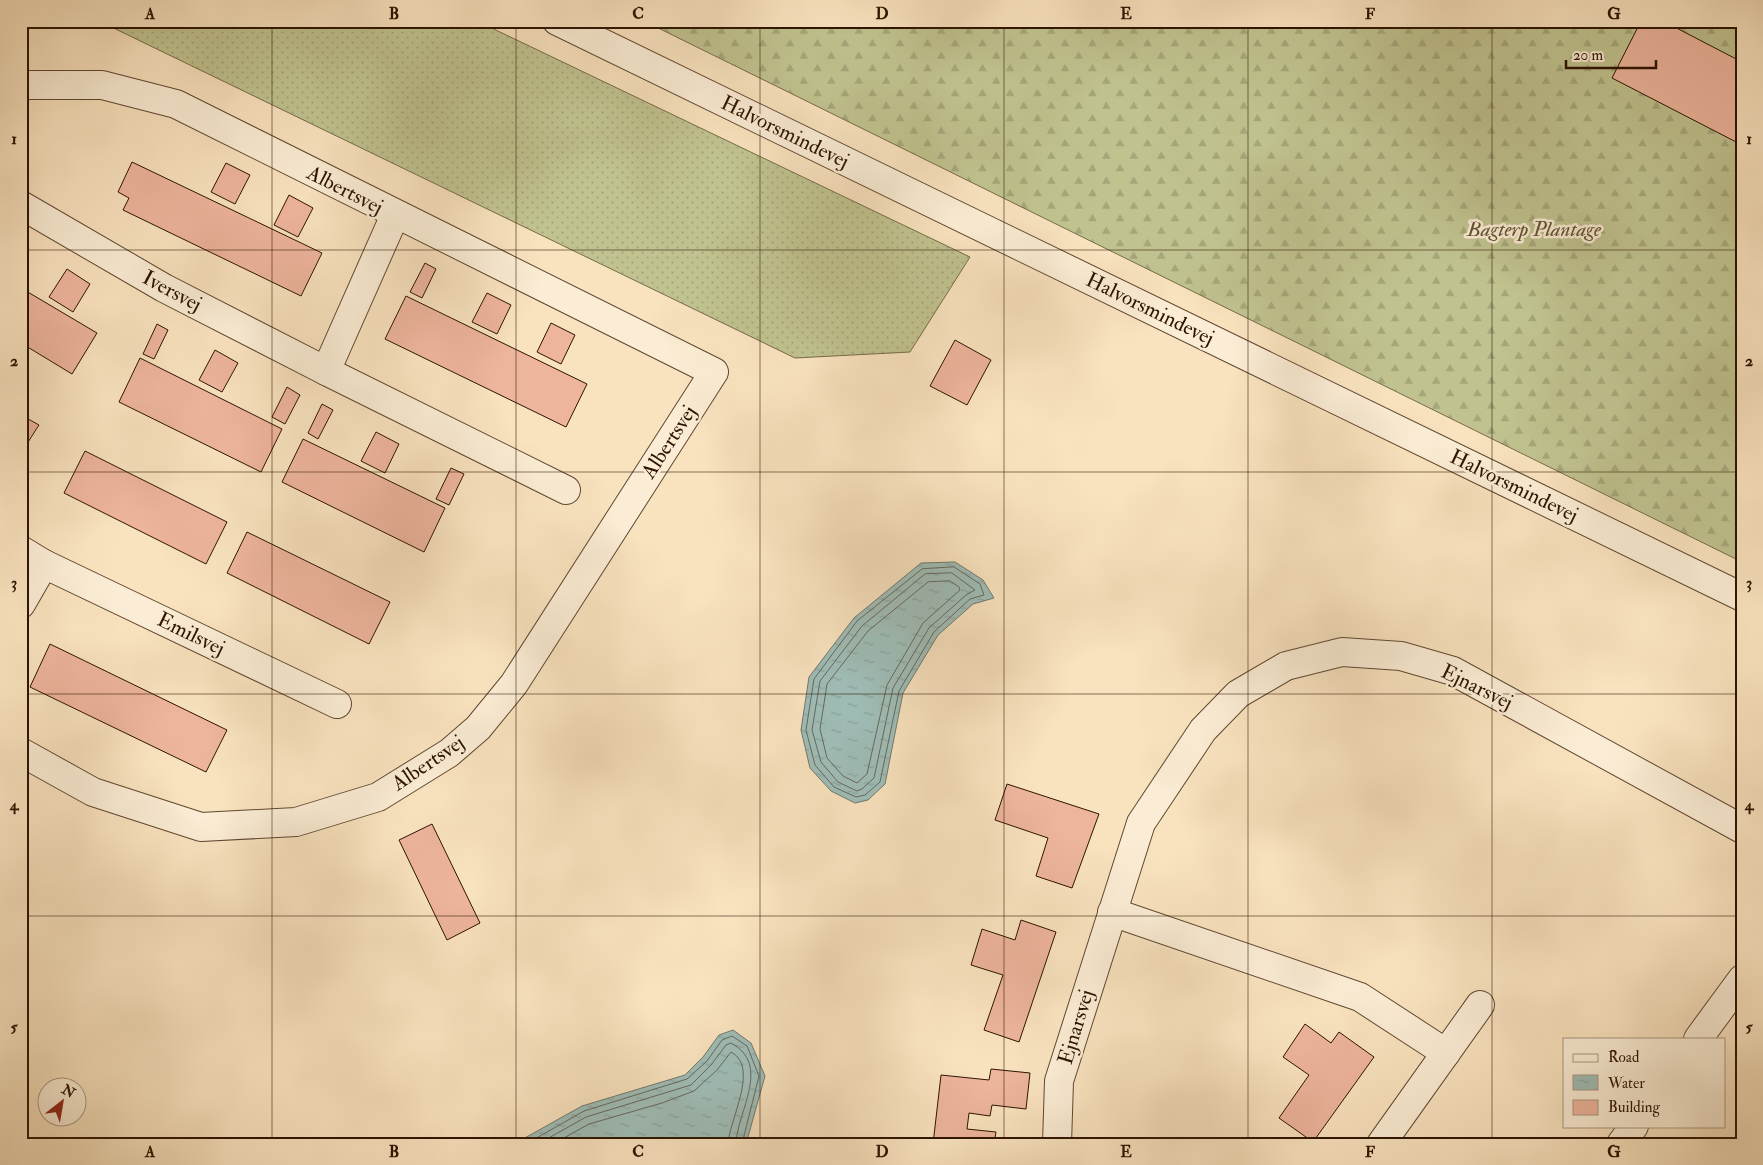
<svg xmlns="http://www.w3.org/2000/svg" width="1763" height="1165" viewBox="0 0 1763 1165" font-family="'IM FELL Double Pica',serif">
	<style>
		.grass { fill: url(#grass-dots); stroke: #766b48 }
		.forest { fill: url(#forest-firs); stroke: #766b48 }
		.water { fill: url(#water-ripples); stroke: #71796e }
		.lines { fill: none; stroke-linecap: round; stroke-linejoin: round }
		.shore { stroke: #66685c; stroke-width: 1 }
		.building { fill: #eeb59d; stroke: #2d1300 }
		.minor-casing { stroke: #604730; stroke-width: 30 }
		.minor { stroke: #fbedd5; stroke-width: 28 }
		.grid { fill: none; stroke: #2d1300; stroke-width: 1; stroke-opacity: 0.55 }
		.labels { text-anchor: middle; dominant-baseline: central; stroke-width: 5; stroke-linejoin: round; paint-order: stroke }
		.street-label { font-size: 21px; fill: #2d1300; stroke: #fbedd5 }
		.park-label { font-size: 21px; font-style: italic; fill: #605132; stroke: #fbedd5 }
		.neatline { fill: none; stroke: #2d1300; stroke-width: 2 }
		.grid-label { font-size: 16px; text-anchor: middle; font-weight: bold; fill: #2d1300 }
	</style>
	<defs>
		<pattern id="grass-dots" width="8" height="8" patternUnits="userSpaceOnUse" patternTransform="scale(1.25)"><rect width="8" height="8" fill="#c0c390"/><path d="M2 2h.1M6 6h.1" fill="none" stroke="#a5a77a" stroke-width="1.8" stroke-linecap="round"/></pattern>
		<pattern id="forest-firs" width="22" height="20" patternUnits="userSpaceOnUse" patternTransform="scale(1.25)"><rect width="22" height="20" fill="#c0c390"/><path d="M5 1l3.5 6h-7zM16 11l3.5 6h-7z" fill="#a5a77a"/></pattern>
		<pattern id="water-ripples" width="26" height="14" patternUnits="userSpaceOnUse" patternTransform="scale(1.25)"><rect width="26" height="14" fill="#9fbdb7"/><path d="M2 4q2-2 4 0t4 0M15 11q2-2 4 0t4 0" fill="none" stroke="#89a29c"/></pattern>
	</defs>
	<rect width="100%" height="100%" fill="#f9e3bf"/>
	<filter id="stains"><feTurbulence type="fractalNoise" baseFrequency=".004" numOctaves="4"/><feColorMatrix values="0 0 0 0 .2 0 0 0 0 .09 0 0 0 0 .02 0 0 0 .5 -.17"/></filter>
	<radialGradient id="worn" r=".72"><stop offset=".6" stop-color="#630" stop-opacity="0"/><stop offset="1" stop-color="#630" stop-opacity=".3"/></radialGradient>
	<g class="grass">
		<path d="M 21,21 L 72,21 L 21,27 Z"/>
		<path d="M 99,21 L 477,21 L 970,257 L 910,352 L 795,358 Z"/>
	</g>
	<path class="forest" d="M 644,21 L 1742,21 L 1742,562 Z"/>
	<g class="water">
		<path d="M 955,562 L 983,580 L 994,598 L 973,604 L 938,635 L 903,693 L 885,784 L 868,800 L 855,803 L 831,791 L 810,768 L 801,730 L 809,677 L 854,618 L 921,563 Z"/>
		<path d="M 733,1030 L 751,1043 L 765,1076 L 746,1144 L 521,1144 L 523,1139 L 582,1106 L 685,1075 L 703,1057 L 719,1035 Z"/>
	</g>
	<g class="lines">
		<g class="shore">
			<path d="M 954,567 L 980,584 L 984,595 L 970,599 L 934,632 L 899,691 L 880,782 L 865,795 L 856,797 L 834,787 L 815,765 L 806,730 L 814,679 L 857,621 L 922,569 Z"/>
			<path d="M 952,573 L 975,590 L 966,595 L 929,628 L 893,688 L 874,778 L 862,789 L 857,791 L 838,782 L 821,762 L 812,730 L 820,681 L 862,626 L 925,574 Z"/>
			<path d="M 950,581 L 959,587 L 960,590 L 923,623 L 887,685 L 867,774 L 857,783 L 843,776 L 827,758 L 820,729 L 827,684 L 868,631 L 928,582 Z"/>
			<path d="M 526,1144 L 584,1111 L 687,1079 L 707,1061 L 722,1040 L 732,1036 L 747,1046 L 759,1076 L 742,1144"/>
			<path d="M 538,1144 L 586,1117 L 691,1085 L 711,1065 L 726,1045 L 731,1043 C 772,1065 737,1111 736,1144"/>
			<path d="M 553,1144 L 589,1124 L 662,1103 L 694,1091 L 717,1070 L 731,1052 C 760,1067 729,1120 728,1144"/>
		</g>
	</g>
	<g class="building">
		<path d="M 1641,21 L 1663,21 L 1742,62 L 1742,145 L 1612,78 Z"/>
		<path d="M 132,162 L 322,253 L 301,296 L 123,210 L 129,198 L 118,192 Z"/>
		<path d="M 226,163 L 250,175 L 235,204 L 211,192 Z"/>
		<path d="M 289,195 L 313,208 L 298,237 L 274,225 Z"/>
		<path d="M 21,244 L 29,248 L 21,260 Z"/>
		<path d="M 425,263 L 436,269 L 422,298 L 410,292 Z"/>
		<path d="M 67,269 L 90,284 L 73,312 L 49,297 Z"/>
		<path d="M 21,288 L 97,333 L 72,374 L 21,343 Z"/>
		<path d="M 487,293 L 511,305 L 497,334 L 472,322 Z"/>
		<path d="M 406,296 L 587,384 L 566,427 L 385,339 Z"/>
		<path d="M 551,323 L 575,335 L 561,364 L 537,352 Z"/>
		<path d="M 157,324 L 168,330 L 154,359 L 143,354 Z"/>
		<path d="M 955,340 L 991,360 L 967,405 L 930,386 Z"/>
		<path d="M 215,350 L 238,363 L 222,392 L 199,380 Z"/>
		<path d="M 140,358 L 282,429 L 261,472 L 119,402 Z"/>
		<path d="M 287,387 L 300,395 L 285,424 L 272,417 Z"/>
		<path d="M 322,404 L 333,410 L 318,439 L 308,433 Z"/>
		<path d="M 21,415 L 39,425 L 21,453 Z"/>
		<path d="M 376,432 L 399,444 L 385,473 L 361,461 Z"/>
		<path d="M 303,439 L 445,508 L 424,552 L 282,482 Z"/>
		<path d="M 85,451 L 227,522 L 206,564 L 64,493 Z"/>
		<path d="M 451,468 L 464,474 L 449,505 L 436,499 Z"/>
		<path d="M 247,532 L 390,602 L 369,644 L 227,573 Z"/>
		<path d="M 50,644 L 227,730 L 206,772 L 30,687 Z"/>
		<path d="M 1007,784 L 1099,814 L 1072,888 L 1036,876 L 1048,838 L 995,820 Z"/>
		<path d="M 432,824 L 480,923 L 447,940 L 399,840 Z"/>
		<path d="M 1021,920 L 1056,932 L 1019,1042 L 984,1030 L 1003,975 L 971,965 L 982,929 L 1015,940 Z"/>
		<path d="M 1305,1024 L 1331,1043 L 1339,1032 L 1374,1057 L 1313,1142 L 1279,1118 L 1309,1075 L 1283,1057 Z"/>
		<path d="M 991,1069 L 1030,1073 L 1026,1109 L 992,1105 L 990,1116 L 969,1113 L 967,1129 L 996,1132 L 994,1144 L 933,1144 L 941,1075 L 989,1080 Z"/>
	</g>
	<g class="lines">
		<g class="minor-casing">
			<g id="minor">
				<path d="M 557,21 L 1742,597"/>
				<path d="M 21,85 L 102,85 L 176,104 L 714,372 L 514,684 L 478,728 L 449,753 L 378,797 L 296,822 L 201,827 L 93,792 L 21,752"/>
				<path d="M 21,205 L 164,288 L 326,371 L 395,215"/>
				<path d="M 326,371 L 566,490"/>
				<path d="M 21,550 L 44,564 L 337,704"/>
				<path d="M 21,604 L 44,564"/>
				<path d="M 1112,912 L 1360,997 L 1446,1053"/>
				<path d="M 1698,1039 L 1742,979"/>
				<path d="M 1057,1144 L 1059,1081 L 1141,823 L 1203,730 L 1238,694 L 1286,666 L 1342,652 L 1401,656 L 1453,671 L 1742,829"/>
				<path d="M 1381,1144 L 1480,1005"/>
				<path d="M 1621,1144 L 1634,1126"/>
			</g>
		</g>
		<use href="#minor" class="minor"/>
	</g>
	<path class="grid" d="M 272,21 L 272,1144M 516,21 L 516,1144M 760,21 L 760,1144M 1004,21 L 1004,1144M 1248,21 L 1248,1144M 1492,21 L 1492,1144M 21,250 L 1742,250M 21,472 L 1742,472M 21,694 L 1742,694M 21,916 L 1742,916"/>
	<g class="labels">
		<g class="street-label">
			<text transform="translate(785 132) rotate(26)">Halvorsmindevej</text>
			<text transform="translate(345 190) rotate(27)">Albertsvej</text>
			<text transform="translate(172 291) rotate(28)">Iversvej</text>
			<text transform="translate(1150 309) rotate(26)">Halvorsmindevej</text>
			<text transform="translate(669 442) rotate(-57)">Albertsvej</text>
			<text transform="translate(1514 486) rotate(26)">Halvorsmindevej</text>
			<text transform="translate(191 634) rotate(26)">Emilsvej</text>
			<text transform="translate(1477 687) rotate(26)">Ejnarsvej</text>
			<text transform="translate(428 763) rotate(-34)">Albertsvej</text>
			<text transform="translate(1076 1027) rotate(-73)">Ejnarsvej</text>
		</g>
		<g class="park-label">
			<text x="1534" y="229">Bagterp Plantage</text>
		</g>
	</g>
	<rect width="1763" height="1165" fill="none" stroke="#f9e3bf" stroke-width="55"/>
	<rect x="1563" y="1038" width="162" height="90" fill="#fbedd5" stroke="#a99680"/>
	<rect x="1573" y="1054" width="25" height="8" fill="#fbedd5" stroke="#a99680"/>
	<text x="1608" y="1062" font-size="15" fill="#2d1300">Road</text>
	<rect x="1573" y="1075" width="25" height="15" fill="url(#water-ripples)" stroke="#a99680"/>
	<text x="1608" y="1088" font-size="15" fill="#2d1300">Water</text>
	<rect x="1573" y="1100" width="25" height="15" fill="#eeb59d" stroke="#a99680"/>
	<text x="1608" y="1112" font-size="15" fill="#2d1300">Building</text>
	<g transform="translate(62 1102) rotate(31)"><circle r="24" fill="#fbedd5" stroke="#a99680"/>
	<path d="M0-4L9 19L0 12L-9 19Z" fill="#8f2418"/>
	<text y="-8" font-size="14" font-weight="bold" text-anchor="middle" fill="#2d1300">N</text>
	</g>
	<path d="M1566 60v8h90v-8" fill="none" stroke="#2d1300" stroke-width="2.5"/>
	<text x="1573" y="60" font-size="15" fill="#2d1300" stroke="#fbedd5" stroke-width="4" paint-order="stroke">20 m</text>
	<rect x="28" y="28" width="1708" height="1110" class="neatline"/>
	<g class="grid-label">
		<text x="150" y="19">A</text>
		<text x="394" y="19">B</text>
		<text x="638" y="19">C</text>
		<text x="882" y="19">D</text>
		<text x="1126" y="19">E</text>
		<text x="1370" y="19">F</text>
		<text x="1614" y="19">G</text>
		<text x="14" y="144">1</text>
		<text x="1749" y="144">1</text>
		<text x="14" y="366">2</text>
		<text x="1749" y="366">2</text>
		<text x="14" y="588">3</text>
		<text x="1749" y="588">3</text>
		<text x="14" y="810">4</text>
		<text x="1749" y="810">4</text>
		<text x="14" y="1032">5</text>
		<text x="1749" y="1032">5</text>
		<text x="150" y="1157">A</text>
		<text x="394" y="1157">B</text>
		<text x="638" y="1157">C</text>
		<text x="882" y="1157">D</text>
		<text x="1126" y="1157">E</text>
		<text x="1370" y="1157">F</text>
		<text x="1614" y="1157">G</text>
	</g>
	<rect width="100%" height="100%" filter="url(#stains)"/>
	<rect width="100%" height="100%" fill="url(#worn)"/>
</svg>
